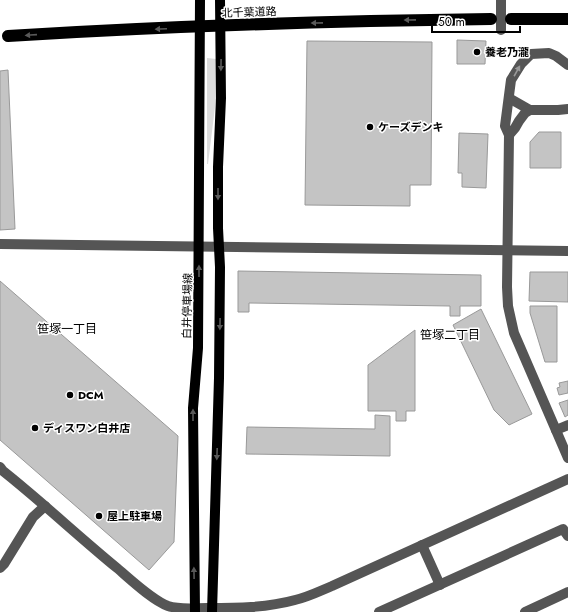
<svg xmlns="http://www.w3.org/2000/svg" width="568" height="612" viewBox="0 0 568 612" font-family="Jost,'Noto Sans JP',sans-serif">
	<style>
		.green { fill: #dcdcdc }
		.building { fill: #c4c4c4; stroke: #999 }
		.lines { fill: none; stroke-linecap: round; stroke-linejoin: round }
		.minor { stroke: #555; stroke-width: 10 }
		.major { stroke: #000; stroke-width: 10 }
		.highway { stroke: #000; stroke-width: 12 }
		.oneway { fill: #595959 }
		.oneway2 { fill: #999 }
		.poi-dot { fill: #000; stroke: #fff; stroke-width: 1.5 }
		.labels { text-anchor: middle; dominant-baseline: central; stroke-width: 3; stroke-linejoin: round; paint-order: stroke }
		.street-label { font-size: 11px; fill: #000; stroke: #fff }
		.poi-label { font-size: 11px; font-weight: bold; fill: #000; stroke: #fff; text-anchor: start }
		.neighbourhood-label { font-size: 12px; fill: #000; stroke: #fff }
	</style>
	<rect width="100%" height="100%" fill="#fff"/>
	<path class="green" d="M 207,58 L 216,59 L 216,99 L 208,164 L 207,164 Z"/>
	<g class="building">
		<path d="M 457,40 L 486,41 L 485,64 L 457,64 Z"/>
		<path d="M 307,41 L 432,42 L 431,185 L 410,185 L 410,206 L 305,205 Z"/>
		<path d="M 8,70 L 15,229 L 0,230 L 0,71 Z"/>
		<path d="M 539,132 L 561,132 L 561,168 L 530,168 L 530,142 Z"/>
		<path d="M 459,133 L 488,134 L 486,188 L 462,187 L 462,173 L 458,173 Z"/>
		<path d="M 238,271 L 481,275 L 481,306 L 460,306 L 460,316 L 450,316 L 450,306 L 249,303 L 249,312 L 238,312 Z"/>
		<path d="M 530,272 L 568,272 L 568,302 L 529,301 Z"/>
		<path d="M 0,281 L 178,436 L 174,542 L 149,570 L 0,440 Z"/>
		<path d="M 530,306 L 557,306 L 557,362 L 545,362 L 530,313 Z"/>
		<path d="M 481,309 L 532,414 L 509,425 L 494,410 L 453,325 Z"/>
		<path d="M 415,330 L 415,411 L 406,411 L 406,421 L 396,421 L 396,411 L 368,411 L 368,365 Z"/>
		<path d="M 568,381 L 568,393 L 559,395 L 557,388 L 560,387 L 559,383 Z"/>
		<path d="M 568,400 L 568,415 L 565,417 L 559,403 Z"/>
		<path d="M 375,415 L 390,416 L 390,456 L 246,454 L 247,427 L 375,429 Z"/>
	</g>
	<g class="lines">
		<g class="minor">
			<path d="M 501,0 L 501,30"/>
			<path d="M 568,65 L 556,56 L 549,53 L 531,54 L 521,64 L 511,80 L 505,126 L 509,135 L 507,287 L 508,306 L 514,333 L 568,458"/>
			<path d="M 509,98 L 530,110"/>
			<path d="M 509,135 L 515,128 L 519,121 L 525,113 L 530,110 L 558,110 L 568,109"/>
			<path d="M 0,244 L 568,251"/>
			<path d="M 556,430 L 568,425"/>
			<path d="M 0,467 L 3,471 C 42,502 78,536 117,568 C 130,579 152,600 168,606 C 180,610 195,608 207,608 C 237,608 266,608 295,600 C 308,597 320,591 332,586 L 568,479"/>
			<path d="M 422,545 L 440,585"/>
			<path d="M 0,568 L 4,564 L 33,517 L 45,506"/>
			<path d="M 379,612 L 563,529 L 568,536"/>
			<path d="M 525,612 L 568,592"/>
		</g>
		<g class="major">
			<path d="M 195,612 L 193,408 L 198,348 L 200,0"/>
			<path d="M 212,612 L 219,378 L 220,267 L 218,228 L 218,167 L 221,98 L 220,0"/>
		</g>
		<g class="highway">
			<path d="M 511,19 L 568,19"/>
			<path d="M 8,36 C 169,26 330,21 491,19"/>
		</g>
	</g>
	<defs><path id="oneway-solid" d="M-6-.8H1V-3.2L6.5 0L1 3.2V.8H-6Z"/></defs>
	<g class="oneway">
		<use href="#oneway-solid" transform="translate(410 20) rotate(179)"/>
		<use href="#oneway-solid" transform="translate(317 23) rotate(179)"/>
		<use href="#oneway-solid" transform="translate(161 29) rotate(178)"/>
		<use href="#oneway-solid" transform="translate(31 35) rotate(176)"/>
		<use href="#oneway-solid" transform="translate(221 65) rotate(91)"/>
		<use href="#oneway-solid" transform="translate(218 194) rotate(90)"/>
		<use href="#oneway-solid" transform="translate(199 271) rotate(-90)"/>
		<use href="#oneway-solid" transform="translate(220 324) rotate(91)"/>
		<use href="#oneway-solid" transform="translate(193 415) rotate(-90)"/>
		<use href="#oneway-solid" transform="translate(217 454) rotate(92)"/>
		<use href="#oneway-solid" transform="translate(194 573) rotate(-91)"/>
	</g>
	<use class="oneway2" href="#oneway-solid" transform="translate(517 71) rotate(-61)"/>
	<g class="poi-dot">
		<circle cx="477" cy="52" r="4"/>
		<circle cx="370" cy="127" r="4"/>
		<circle cx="70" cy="395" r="4"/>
		<circle cx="35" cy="428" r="4"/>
		<circle cx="99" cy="516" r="4"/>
	</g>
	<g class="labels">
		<g class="street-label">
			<text transform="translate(249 12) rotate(-2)">北千葉道路</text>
			<text transform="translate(187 306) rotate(-89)">白井停車場線</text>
		</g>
		<g class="poi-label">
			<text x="485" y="52">養老乃瀧</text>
			<text x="378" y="127">ケーズデンキ</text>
			<text x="78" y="395">DCM</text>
			<text x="43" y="428">ディスワン白井店</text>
			<text x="107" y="516">屋上駐車場</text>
		</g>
		<g class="neighbourhood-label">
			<text x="67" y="329">笹塚一丁目</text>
			<text x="450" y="335">笹塚二丁目</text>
		</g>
	</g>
	<path d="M432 26v6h88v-6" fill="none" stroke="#000000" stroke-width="2"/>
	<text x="438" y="26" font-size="12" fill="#000000" stroke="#ffffff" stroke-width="3" paint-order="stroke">50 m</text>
</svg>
